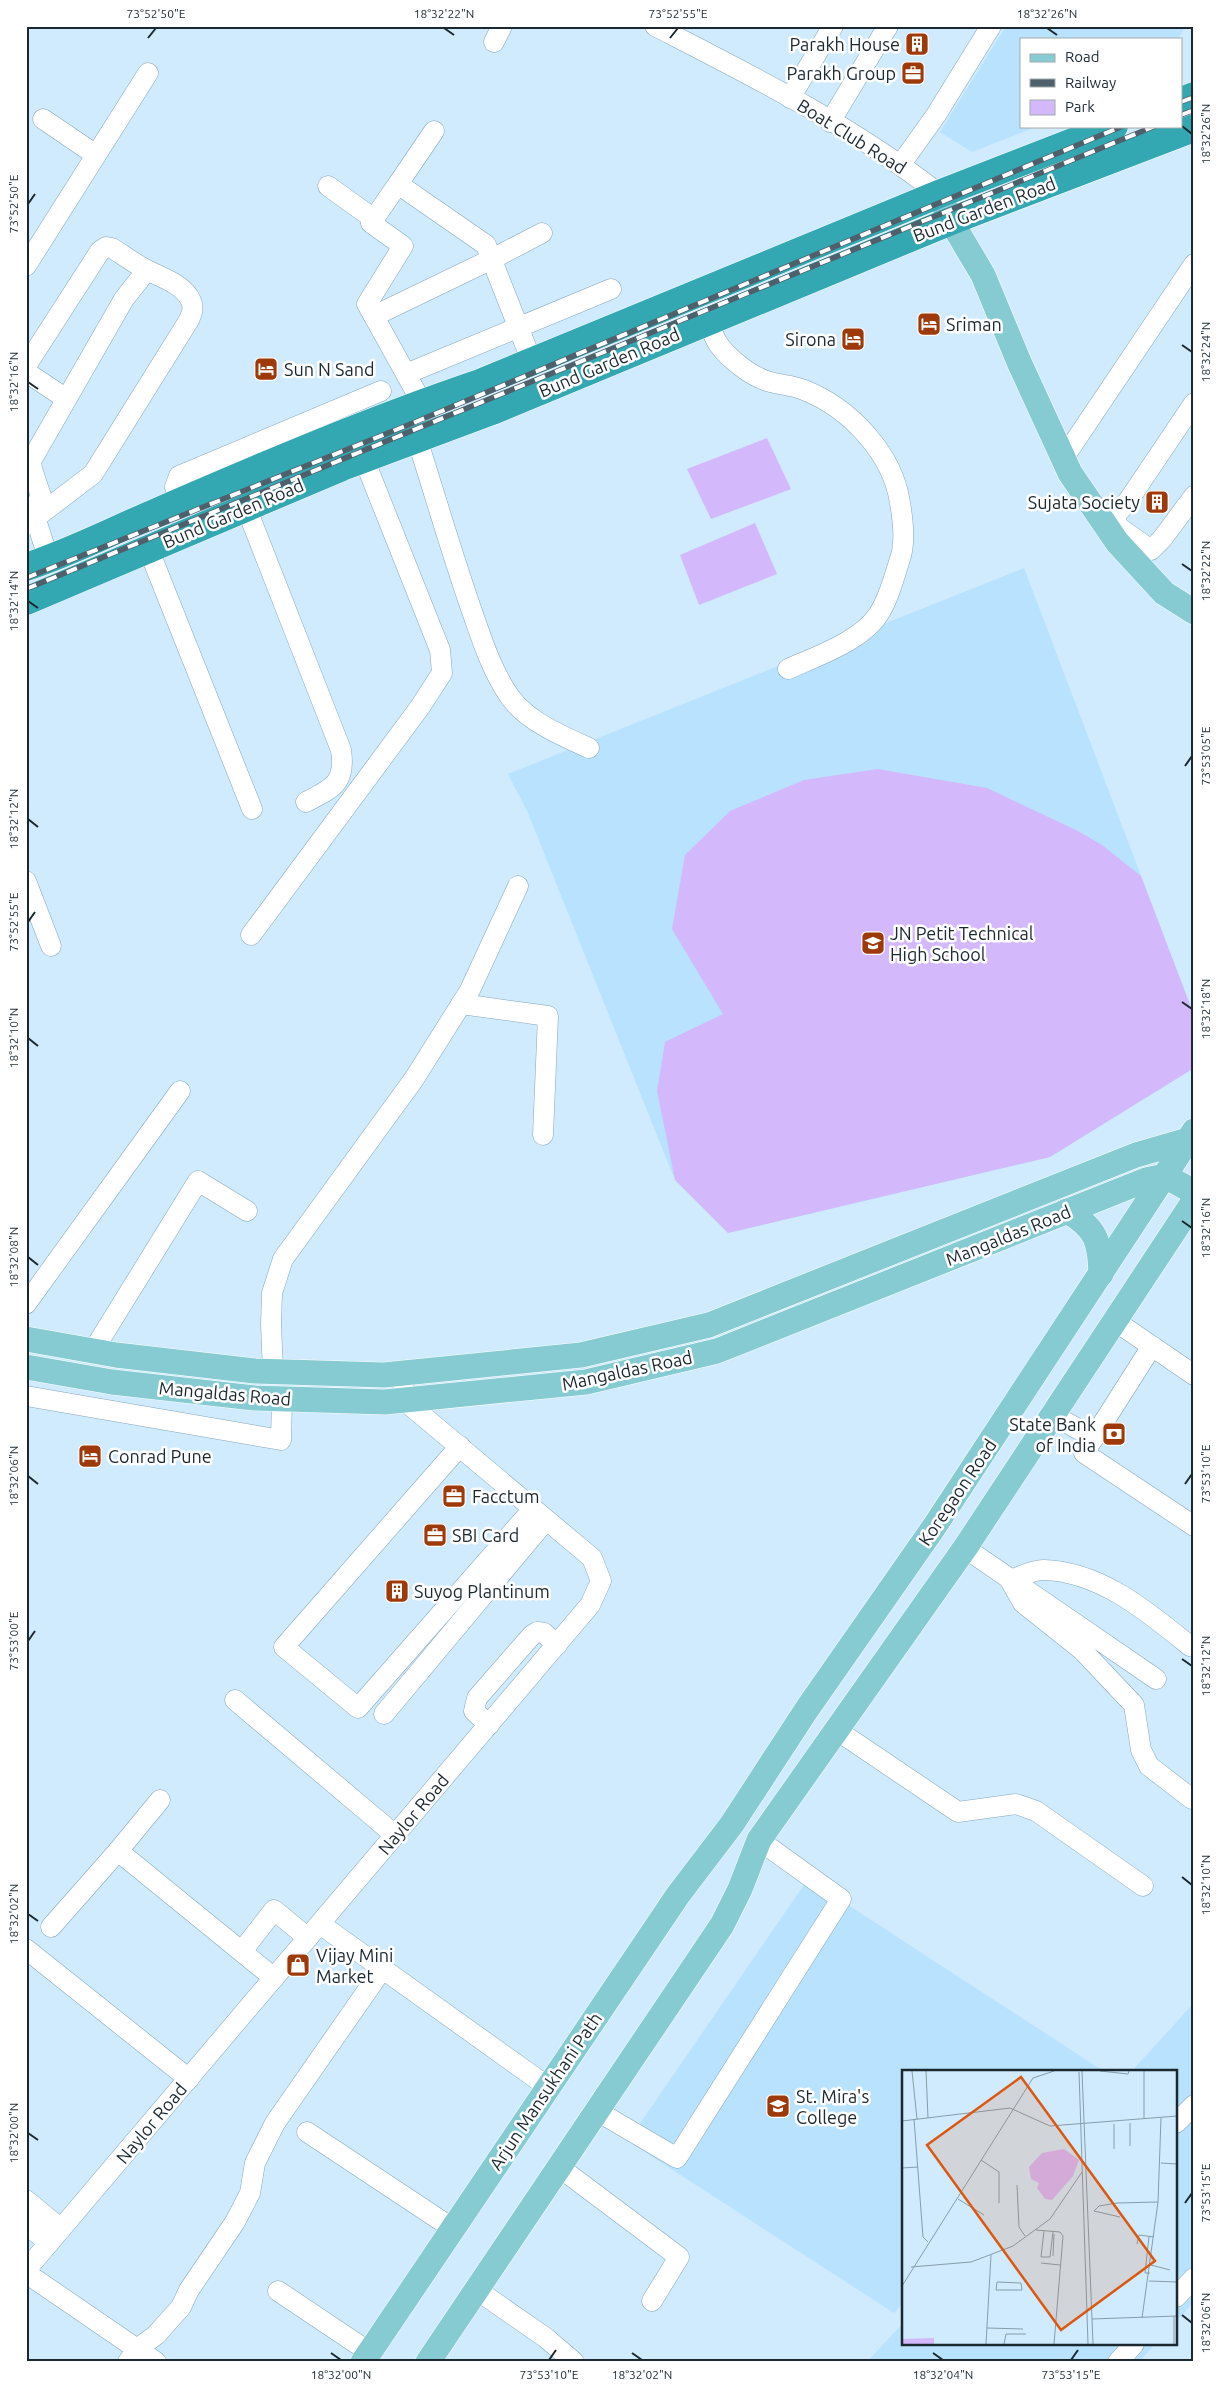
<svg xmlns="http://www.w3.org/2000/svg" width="1220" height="2388" viewBox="0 0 1220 2388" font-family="Ubuntu,sans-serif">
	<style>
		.built { fill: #b8e2fd }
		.green { fill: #d3b9fc }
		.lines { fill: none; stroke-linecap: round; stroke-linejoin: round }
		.minor-casing { stroke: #85a6bb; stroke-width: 21 }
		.major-casing { stroke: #fff; stroke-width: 26 }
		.highway-casing { stroke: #fff; stroke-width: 29 }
		.minor { stroke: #fff; stroke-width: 20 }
		.major { stroke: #85cbd1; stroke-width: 25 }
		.highway { stroke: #34a8b2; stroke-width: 28 }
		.rail-casing { stroke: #4e606b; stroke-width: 5.5 }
		.rail { stroke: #fff; stroke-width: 4; stroke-dasharray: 11; stroke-linecap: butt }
		.ticks { fill: none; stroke: #1b2830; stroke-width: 2 }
		.labels { text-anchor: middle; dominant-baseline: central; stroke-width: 5; stroke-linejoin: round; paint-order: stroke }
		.poi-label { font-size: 18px; fill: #1b2830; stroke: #fff; text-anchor: start }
		.street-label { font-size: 18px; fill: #1b2830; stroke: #fff }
		.inset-road { fill: none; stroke: #879dab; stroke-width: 1 }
		.view { fill: #de570e; fill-opacity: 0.15; stroke: #de570e; stroke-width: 2.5 }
		.inset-edge { fill: none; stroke: #1b2830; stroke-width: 2.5 }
		.neatline { fill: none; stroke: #1b2830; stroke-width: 2 }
		.ticks-label { font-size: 12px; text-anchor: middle; fill: #1b2830 }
	</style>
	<rect width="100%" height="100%" fill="#cfebfd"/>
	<g class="built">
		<path d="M 1006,26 L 1185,26 L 1178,39 L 1021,39 L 1021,126 L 1038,126 L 972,152 L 940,132 Z"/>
		<path d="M 1024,568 L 1192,1010 L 1194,1068 L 1050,1157 L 728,1233 L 675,1180 L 528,813 L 508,774 Z"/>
		<path d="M 808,1879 L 1105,2072 L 904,2072 L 904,2302 L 894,2313 L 628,2141 Z"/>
		<path d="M 1194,2003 L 1194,2302 L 1176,2321 L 1176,2072 L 1131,2072 Z"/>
		<path d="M 904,2322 L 904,2344 L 1155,2344 L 1139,2362 L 867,2362 Z"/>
	</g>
	<g class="green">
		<path d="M 767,438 L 791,489 L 711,519 L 687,469 Z"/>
		<path d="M 755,523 L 777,574 L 699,605 L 680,555 Z"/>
		<path d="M 878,769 L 987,788 L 1078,831 L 1102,845 L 1141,876 L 1192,1010 L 1194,1068 L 1050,1157 L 728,1233 L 675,1180 L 657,1091 L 665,1042 L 723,1014 L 672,929 L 685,855 L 730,811 L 804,780 Z"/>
	</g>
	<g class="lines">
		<g class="minor-casing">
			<g id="minor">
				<path d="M 655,26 C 752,76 853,126 939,194"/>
				<path d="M 494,42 L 502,26"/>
				<path d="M 790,98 L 833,26"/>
				<path d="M 43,119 L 96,155"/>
				<path d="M 830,122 L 888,26"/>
				<path d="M 901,164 L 936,115 L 991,26"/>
				<path d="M 398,184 L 434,131"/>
				<path d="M 328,186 L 374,219"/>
				<path d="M 26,266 L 148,73"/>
				<path d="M 374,316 L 492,259 L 542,233"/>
				<path d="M 708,321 C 712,329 714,339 719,345 C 729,359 751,376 767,381 C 779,385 792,385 804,390 C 850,408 893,454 900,503 C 903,520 906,542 900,559 C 894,577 889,599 878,615 C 861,641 815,657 788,669"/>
				<path d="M 26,366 L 100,251 L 106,247 L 112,248 C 123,255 134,263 145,269 C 160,277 184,284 191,301 C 194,308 192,313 189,320 L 93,474 L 26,525"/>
				<path d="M 26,372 L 65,398"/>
				<path d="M 406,374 L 611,289"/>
				<path d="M 422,403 L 367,304 L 403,246 L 371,223 L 398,184 L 486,245 L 532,362"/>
				<path d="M 1194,403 L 1128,501 L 1116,515 L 1117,526 L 1151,550 L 1162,539 L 1194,496"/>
				<path d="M 417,439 C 436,498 453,558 474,617 C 483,643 493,673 510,697 C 527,721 562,736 589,748"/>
				<path d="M 1063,459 L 1194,264"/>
				<path d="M 181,502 L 175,487 L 179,476 L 381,391"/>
				<path d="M 246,507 L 341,750 C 346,783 333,788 306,802"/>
				<path d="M 148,548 L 252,809"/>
				<path d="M 49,560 L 33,511 L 41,496 L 32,469 L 31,461 L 124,299 L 147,270"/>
				<path d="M 26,881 L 51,946"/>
				<path d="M 251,935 L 420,707 L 442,673 L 440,650 L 364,459"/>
				<path d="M 461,1004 L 548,1016 L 543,1135"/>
				<path d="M 26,1304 L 180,1091"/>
				<path d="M 1115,1321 L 1194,1375"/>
				<path d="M 1152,1346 L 1084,1453 L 1194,1526"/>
				<path d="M 93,1351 L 198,1181 L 247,1211"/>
				<path d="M 273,1372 L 271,1324 L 272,1293 L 283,1259 L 414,1079 L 470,990 L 518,886"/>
				<path d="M 26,1396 L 281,1440 L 282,1399"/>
				<path d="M 1053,1415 L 1094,1438"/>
				<path d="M 460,1446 L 284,1647 L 358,1708 L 533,1509"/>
				<path d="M 965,1548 L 1156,1679"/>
				<path d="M 235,1700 L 395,1835"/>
				<path d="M 384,1714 L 546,1520"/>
				<path d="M 489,1725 L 474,1711 L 477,1698 L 532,1635 L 537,1632 L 544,1633 L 557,1645"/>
				<path d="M 838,1731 L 958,1812 L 1016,1804 L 1036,1811 L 1143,1886"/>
				<path d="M 1192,1799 L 1149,1766 L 1141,1750 L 1134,1705 L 1082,1650 L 1023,1603 L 1010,1580 C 1020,1577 1032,1570 1043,1570 C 1100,1571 1148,1612 1190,1646 L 1194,1647"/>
				<path d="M 118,1851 L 160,1800"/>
				<path d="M 320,1924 L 548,2087"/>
				<path d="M 51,1927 L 118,1851 L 274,1978"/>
				<path d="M 26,1949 L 189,2079"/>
				<path d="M 242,1951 L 274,1910 L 308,1938"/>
				<path d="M 597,2111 L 677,2158 L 841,1899 L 759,1840"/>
				<path d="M 1176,2123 L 1194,2105"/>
				<path d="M 307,2132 L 452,2228"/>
				<path d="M 559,2167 L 679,2257 L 652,2301"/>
				<path d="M 26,2200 L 61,2229"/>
				<path d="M 26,2224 L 49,2243"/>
				<path d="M 26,2270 L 590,1605 L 601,1581 L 592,1558 L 405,1401 L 402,1374"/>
				<path d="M 26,2273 L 156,2362"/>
				<path d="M 477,2290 L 546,2338 L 574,2362"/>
				<path d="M 278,2291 L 369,2352"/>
				<path d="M 1176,2297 L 1194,2278"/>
				<path d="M 128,2362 L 137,2349 L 156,2335 L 181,2307 L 189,2290 L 235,2222 L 250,2193 L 255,2163 L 275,2123 L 383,1968"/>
				<path d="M 1118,2362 L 1134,2344"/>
			</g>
		</g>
		<g class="major-casing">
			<g id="major">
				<path d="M 939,194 L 951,221 L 983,275 L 1019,362 L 1070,473 L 1117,542 L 1164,593 L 1194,612"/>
				<path d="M 1067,1211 C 1096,1228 1100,1241 1101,1274"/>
				<path d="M 26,1339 L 116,1355 L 255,1371 L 384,1375 L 581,1355 L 709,1325 L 1136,1155 L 1188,1140 L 1193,1143"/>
				<path d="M 26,1367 L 112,1382 L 254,1398 L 385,1402 L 586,1382 L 717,1351 L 1146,1180 L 1165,1176 L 1194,1192"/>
				<path d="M 363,2362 L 678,1895 L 732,1824 L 807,1709 L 934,1527 L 1194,1131"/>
				<path d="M 428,2362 L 722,1925 L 740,1889 L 759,1840 L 965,1548 L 1194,1201"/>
			</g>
		</g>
		<g class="highway-casing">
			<g id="highway">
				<path d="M 1181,101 L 1194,96"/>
				<path d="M 26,567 C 69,553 110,532 152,514 C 260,467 368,421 480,383 L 939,194 L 1114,126"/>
				<path d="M 26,601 L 342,467 L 492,411 L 951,221 L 1194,128"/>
			</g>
		</g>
		<use href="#minor" class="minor"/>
		<use href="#major" class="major"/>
		<use href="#highway" class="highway"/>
		<g class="rail-casing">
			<g id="rail">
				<path d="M 1181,102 L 1194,97"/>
				<path d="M 1181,115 L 1194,110"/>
				<path d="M 26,578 L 413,423 L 1123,126"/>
				<path d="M 26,589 L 1155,126"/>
			</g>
		</g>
		<use href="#rail" class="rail"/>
	</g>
	<path class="ticks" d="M 444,28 L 454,35M 1047,28 L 1057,35M 148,38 L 156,28M 670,38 L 678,28M 1182,126 L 1192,134M 28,204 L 35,194M 1182,345 L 1192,352M 28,382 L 38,389M 1182,564 L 1192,571M 28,601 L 38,608M 1185,766 L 1192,756M 28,819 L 38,827M 28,922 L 35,912M 1182,1002 L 1192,1009M 28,1038 L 38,1046M 1182,1221 L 1192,1228M 28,1257 L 38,1265M 28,1476 L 38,1484M 1185,1484 L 1192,1474M 28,1641 L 35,1631M 1182,1659 L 1192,1666M 1182,1877 L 1192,1885M 28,1914 L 38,1921M 28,2133 L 38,2140M 1185,2203 L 1192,2193M 1182,2315 L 1192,2323M 331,2353 L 341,2360M 632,2353 L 642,2360M 933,2353 L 943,2360M 549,2360 L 556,2350M 1071,2360 L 1078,2350"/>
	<defs>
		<g id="building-square" transform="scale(1.25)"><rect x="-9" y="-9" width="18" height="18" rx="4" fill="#9e3a09" stroke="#fff"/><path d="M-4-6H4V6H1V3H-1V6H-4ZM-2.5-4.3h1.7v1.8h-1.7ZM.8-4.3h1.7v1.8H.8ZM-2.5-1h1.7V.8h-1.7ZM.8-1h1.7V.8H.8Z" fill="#fff"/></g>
		<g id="office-square" transform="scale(1.25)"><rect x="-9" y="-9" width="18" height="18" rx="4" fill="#9e3a09" stroke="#fff"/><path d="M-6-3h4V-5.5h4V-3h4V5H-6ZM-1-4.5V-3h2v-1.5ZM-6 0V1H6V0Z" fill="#fff"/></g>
		<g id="hotel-square" transform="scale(1.25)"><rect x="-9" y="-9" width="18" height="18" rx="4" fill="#9e3a09" stroke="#fff"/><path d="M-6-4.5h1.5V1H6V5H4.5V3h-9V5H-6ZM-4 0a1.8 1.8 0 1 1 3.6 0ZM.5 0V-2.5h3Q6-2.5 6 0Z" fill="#fff"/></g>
		<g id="school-square" transform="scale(1.25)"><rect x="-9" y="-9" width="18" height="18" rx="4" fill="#9e3a09" stroke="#fff"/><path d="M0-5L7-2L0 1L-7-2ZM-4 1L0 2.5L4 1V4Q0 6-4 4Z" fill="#fff"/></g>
		<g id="bank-square" transform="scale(1.25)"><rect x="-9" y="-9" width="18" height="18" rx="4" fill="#9e3a09" stroke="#fff"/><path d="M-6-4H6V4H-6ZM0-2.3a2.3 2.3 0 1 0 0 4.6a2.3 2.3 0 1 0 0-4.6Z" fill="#fff"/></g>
		<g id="shop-square" transform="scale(1.25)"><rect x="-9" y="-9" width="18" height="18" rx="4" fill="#9e3a09" stroke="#fff"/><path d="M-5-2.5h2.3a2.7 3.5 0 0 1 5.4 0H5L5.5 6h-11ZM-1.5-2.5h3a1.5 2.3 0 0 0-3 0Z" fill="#fff"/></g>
		<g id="university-square" transform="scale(1.25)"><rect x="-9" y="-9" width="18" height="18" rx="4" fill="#9e3a09" stroke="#fff"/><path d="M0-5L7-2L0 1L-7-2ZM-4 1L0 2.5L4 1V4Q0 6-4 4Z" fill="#fff"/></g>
	</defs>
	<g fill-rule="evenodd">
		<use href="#building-square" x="917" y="44"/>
		<use href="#office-square" x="913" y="73"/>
		<use href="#hotel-square" x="929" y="324"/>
		<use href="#hotel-square" x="853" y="339"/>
		<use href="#hotel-square" x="266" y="369"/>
		<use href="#building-square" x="1157" y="502"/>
		<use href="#school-square" x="873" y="943"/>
		<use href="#bank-square" x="1114" y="1434"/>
		<use href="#hotel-square" x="90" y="1456"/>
		<use href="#office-square" x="454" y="1496"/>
		<use href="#office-square" x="435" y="1535"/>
		<use href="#building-square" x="397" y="1591"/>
		<use href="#shop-square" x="298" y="1965"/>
		<use href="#university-square" x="778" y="2106"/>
	</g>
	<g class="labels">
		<g class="poi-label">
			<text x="900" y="44" text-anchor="end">Parakh House</text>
			<text x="896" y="73" text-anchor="end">Parakh Group</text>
			<text x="946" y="324">Sriman</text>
			<text x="836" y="339" text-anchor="end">Sirona</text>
			<text x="284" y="369">Sun N Sand</text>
			<text x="1140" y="502" text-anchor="end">Sujata Society</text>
			<text x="890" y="933">JN Petit Technical<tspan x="890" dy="21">High School</tspan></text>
			<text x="1096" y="1424" text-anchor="end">State Bank<tspan x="1096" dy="21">of India</tspan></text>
			<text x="108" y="1456">Conrad Pune</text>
			<text x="472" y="1496">Facctum</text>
			<text x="452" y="1535">SBI Card</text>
			<text x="414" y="1591">Suyog Plantinum</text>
			<text x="316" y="1955">Vijay Mini<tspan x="316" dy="21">Market</tspan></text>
			<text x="796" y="2096">St. Mira's<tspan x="796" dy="21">College</tspan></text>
		</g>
		<g class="street-label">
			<text transform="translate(852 136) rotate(32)">Boat Club Road</text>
			<text transform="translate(984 209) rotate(-21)">Bund Garden Road</text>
			<text transform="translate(609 362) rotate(-23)">Bund Garden Road</text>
			<text transform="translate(233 513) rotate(-23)">Bund Garden Road</text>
			<text transform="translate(1008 1235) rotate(-22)">Mangaldas Road</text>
			<text transform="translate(627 1370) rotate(-12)">Mangaldas Road</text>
			<text transform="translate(225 1393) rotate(5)">Mangaldas Road</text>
			<text transform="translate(957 1492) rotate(-56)">Koregaon Road</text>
			<text transform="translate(413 1814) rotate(-50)">Naylor Road</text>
			<text transform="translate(545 2091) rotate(-56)">Arjun Mansukhani Path</text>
			<text transform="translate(151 2123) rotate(-50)">Naylor Road</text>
		</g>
	</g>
	<g transform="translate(902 2070)">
		<rect width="275" height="275" fill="#cfebfd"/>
		<path d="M 162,79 L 177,90 L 171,106 L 150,130 L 143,129 L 135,118 L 137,113 L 129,109 L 127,97 L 140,83 ZM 32,268 L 32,274 L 0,274 L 0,269 Z" fill="#d3b9fc"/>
		<path class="inset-road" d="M 10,1 L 15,49M 24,1 L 26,48M 180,1 L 191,274M 198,1 L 226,4 L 227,1M 242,1 L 242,48M 177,2 L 186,274M 108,38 L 148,56 L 275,46M 12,49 L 21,167 L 26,172M 0,51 L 108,38M 228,76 L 228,53M 212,79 L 212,54M 79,90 L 97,102 L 97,133M 259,93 L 275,94M 0,98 L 16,97M 115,115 L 117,157 L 123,166M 56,129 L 82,145M 192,141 L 197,136 L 215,133 L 256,132M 192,141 L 218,147M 134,160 L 158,162 L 161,166 L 152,274M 142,161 L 139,187 L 148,187 L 151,162M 247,167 L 243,203 L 248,203M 235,174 L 237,165 L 252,167M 151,186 L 152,164M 139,193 L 158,195M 249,195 L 268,200M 9,197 L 69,192 L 111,176 L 148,149 L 180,102M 247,211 L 275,212M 95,212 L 119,213 L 120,220 L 94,220 ZM 0,216 L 131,8 L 152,1M 272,246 L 272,274M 240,248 L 256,132 L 259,48M 190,249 L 275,246M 85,258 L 121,259M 84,274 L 89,185M 102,274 L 104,264 L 124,264"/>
		<path class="view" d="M 119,7 L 253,191 L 159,260 L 25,75 Z"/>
		<rect width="275" height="275" class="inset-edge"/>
	</g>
	<rect width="1220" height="2388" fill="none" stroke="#ffffff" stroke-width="55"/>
	<rect x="1020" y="38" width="162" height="90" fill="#ffffff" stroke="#a4a9ac"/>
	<rect x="1030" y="54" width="25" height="8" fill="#85cbd1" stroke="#a4a9ac"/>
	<text x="1065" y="62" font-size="15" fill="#1b2830">Road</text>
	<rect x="1030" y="79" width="25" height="8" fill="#4e606b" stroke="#a4a9ac"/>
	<text x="1065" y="88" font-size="15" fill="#1b2830">Railway</text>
	<rect x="1030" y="100" width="25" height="15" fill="#d3b9fc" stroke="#a4a9ac"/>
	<text x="1065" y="112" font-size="15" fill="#1b2830">Park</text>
	<rect x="28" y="28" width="1164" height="2332" class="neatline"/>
	<g class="ticks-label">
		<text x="156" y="18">73°52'50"E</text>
		<text x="444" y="18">18°32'22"N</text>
		<text x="678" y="18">73°52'55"E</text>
		<text x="1047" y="18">18°32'26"N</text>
		<text transform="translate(1206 134) rotate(-90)" y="4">18°32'26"N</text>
		<text transform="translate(14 204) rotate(-90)" y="4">73°52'50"E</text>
		<text transform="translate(1206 352) rotate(-90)" y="4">18°32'24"N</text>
		<text transform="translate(14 382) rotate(-90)" y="4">18°32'16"N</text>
		<text transform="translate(1206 571) rotate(-90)" y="4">18°32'22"N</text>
		<text transform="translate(14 601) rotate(-90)" y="4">18°32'14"N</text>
		<text transform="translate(1206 756) rotate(-90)" y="4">73°53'05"E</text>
		<text transform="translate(14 819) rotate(-90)" y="4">18°32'12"N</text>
		<text transform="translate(14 922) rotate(-90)" y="4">73°52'55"E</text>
		<text transform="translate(1206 1009) rotate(-90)" y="4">18°32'18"N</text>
		<text transform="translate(14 1038) rotate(-90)" y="4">18°32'10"N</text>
		<text transform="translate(1206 1228) rotate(-90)" y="4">18°32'16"N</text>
		<text transform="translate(14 1257) rotate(-90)" y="4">18°32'08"N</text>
		<text transform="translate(1206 1474) rotate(-90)" y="4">73°53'10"E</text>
		<text transform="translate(14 1476) rotate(-90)" y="4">18°32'06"N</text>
		<text transform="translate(14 1641) rotate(-90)" y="4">73°53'00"E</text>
		<text transform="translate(1206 1666) rotate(-90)" y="4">18°32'12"N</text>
		<text transform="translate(1206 1885) rotate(-90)" y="4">18°32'10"N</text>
		<text transform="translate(14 1914) rotate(-90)" y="4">18°32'02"N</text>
		<text transform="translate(14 2133) rotate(-90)" y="4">18°32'00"N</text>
		<text transform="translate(1206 2193) rotate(-90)" y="4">73°53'15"E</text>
		<text transform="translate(1206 2323) rotate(-90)" y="4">18°32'06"N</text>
		<text x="341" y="2379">18°32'00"N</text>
		<text x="549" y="2379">73°53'10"E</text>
		<text x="642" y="2379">18°32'02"N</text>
		<text x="943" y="2379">18°32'04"N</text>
		<text x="1071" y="2379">73°53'15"E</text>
	</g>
</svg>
